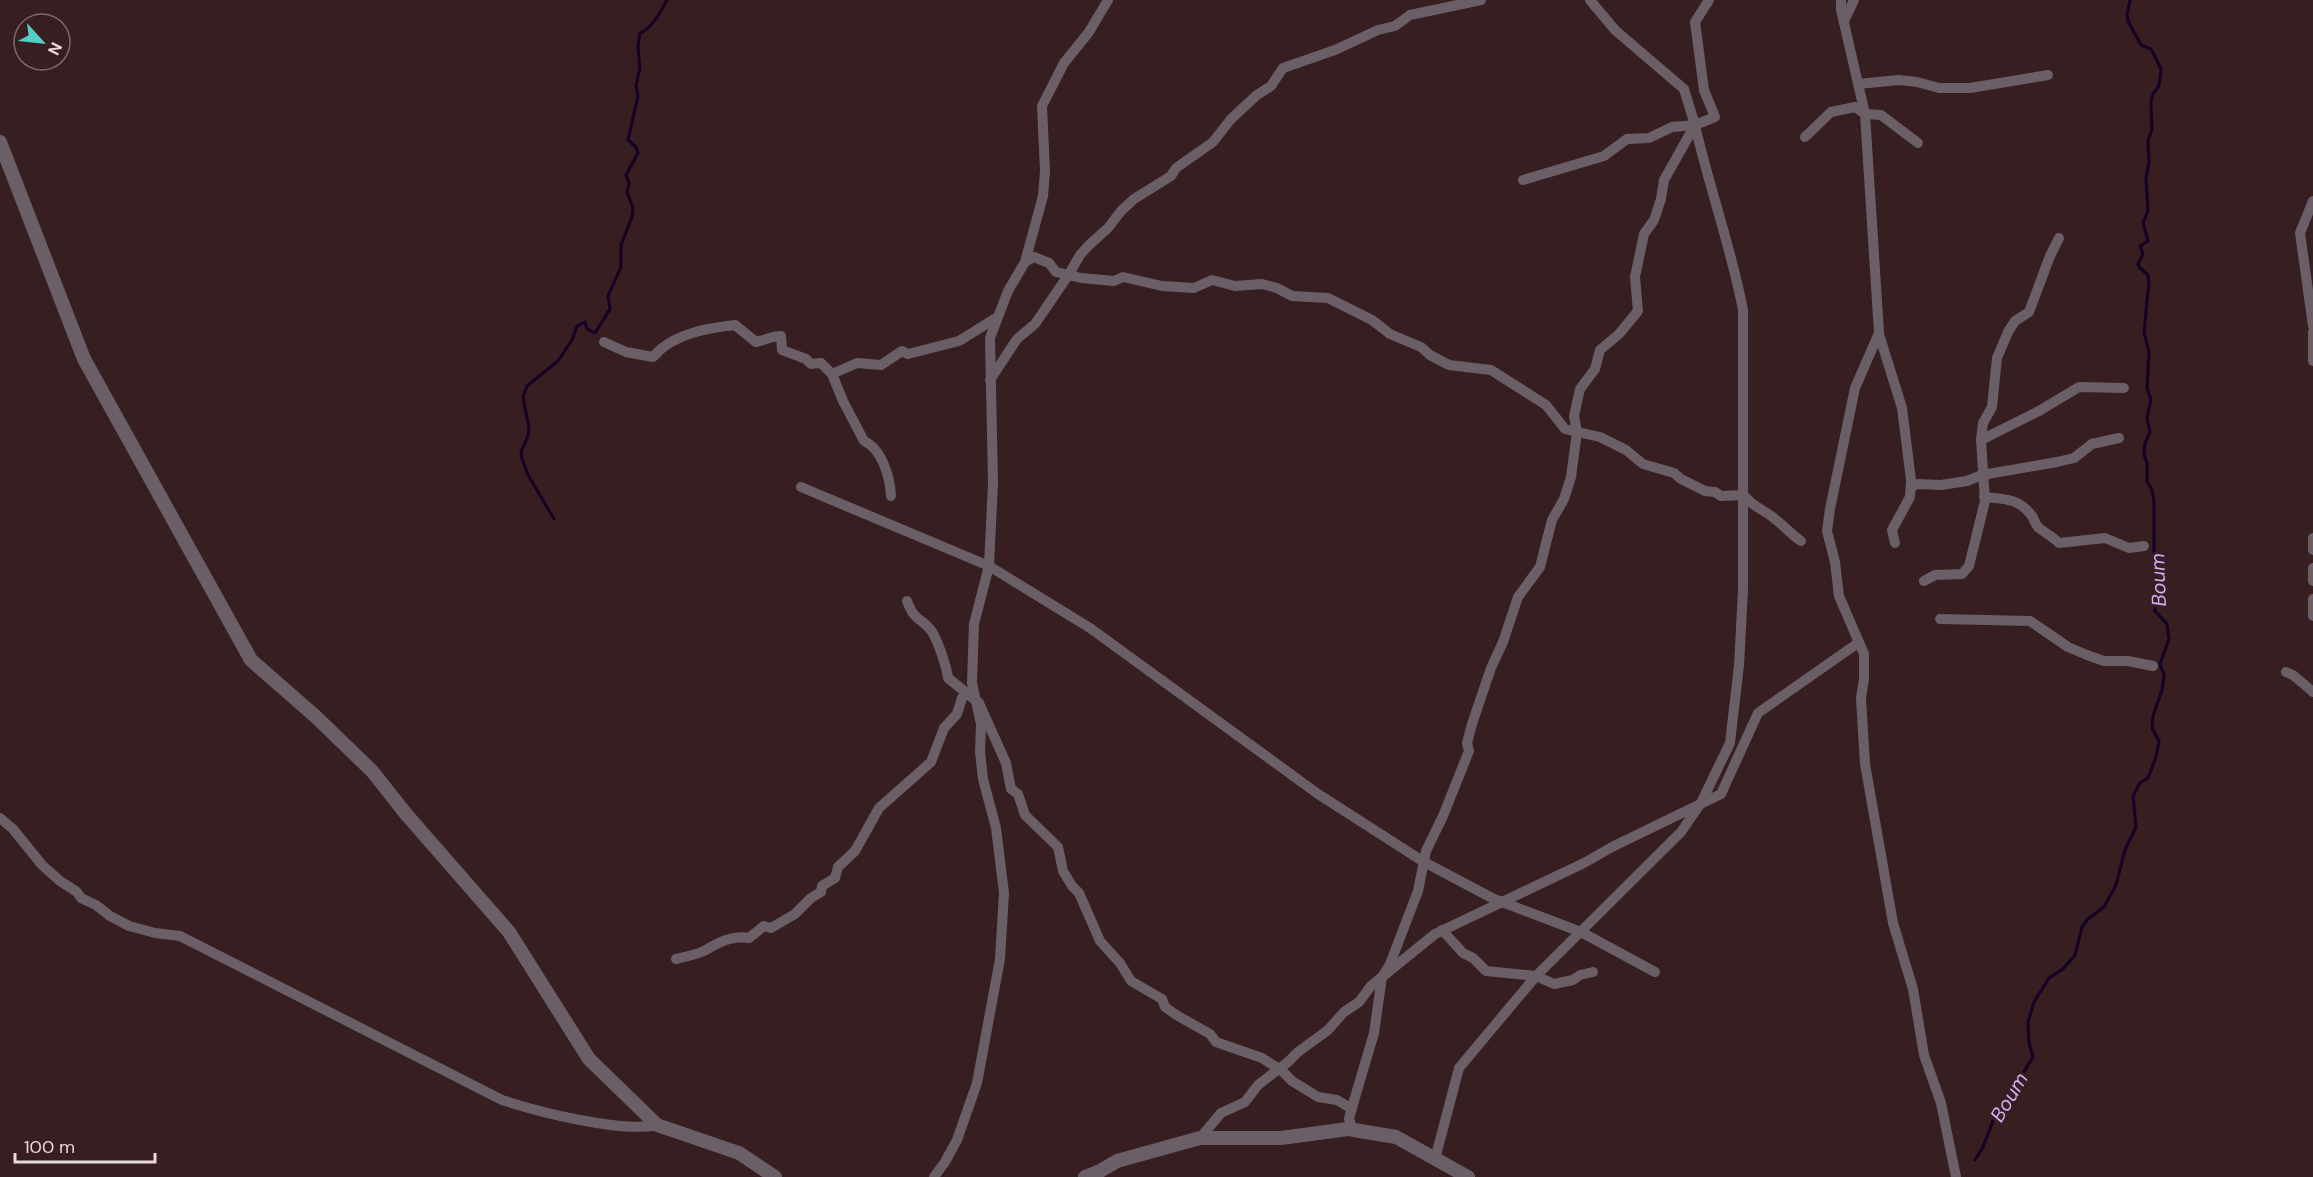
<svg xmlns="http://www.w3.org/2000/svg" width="2313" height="1177" viewBox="0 0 2313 1177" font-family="'DM Sans',sans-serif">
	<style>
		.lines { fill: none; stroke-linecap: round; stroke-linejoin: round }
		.stream { stroke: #140226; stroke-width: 3 }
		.minor { stroke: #6a5f66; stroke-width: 10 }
		.tertiary { stroke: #6a5f66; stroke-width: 14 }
		.labels { text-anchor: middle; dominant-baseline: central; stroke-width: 6; stroke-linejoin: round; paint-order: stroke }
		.water-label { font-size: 20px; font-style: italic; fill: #ceb0f7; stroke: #361e21 }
	</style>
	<rect width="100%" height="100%" fill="#361e21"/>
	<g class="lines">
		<g class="stream">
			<path d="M 554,519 L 528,475 L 522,459 L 521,452 L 528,436 L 529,428 L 523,397 L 527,386 L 558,361 L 572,340 L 577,326 L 585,322 L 587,329 L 595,333 L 610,309 L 608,296 L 621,267 L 621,245 L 632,217 L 633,208 L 627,192 L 629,183 L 626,175 L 638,153 L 636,147 L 628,140 L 638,96 L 636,85 L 640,68 L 638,47 L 640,33 C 651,30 661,11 667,0"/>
			<path d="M 1975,1160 L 1983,1147 L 1993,1121 L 2033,1057 L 2029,1043 L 2028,1022 L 2034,1002 L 2049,978 L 2063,969 L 2075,955 L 2082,927 L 2088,919 L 2104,907 L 2116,885 L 2125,850 L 2136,827 L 2133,796 L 2140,783 L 2148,778 L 2156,757 L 2159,741 L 2152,728 L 2153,716 L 2162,690 L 2164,675 L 2160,664 L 2169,639 L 2167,624 L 2155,611 L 2158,569 L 2154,554 L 2154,502 L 2152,490 L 2147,481 L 2147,463 L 2144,455 L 2145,443 L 2150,432 L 2147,418 L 2151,399 L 2147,389 L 2149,352 L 2144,332 L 2149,282 L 2148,275 L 2140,268 L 2138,264 L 2143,254 L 2140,246 L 2148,241 L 2143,222 L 2148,211 L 2146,177 L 2149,163 L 2148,140 L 2152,130 L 2151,102 L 2153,94 L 2159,86 L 2161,69 L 2151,49 L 2141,45 L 2128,21 L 2127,15 L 2130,0"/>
		</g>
		<g class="minor">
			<path d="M 1590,0 L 1615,30 L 1684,89 L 1695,125 L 1715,117 L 1704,90 L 1695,22 L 1709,0"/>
			<path d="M 1841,0 L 1841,10 L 1865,114 L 1879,333 L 1855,388 L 1830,509 L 1827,531 L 1835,562 L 1839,596 L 1864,654 L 1864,679 L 1861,698 L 1865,764 L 1893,923 L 1913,989 L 1924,1055 L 1941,1103 L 1956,1177"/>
			<path d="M 1844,21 L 1854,0"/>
			<path d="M 1858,84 L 1899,80 L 1917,82 L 1939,88 L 1970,88 L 2048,75"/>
			<path d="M 1805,137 L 1831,112 L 1855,107 L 1865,114 L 1881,115 L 1918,143"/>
			<path d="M 1523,180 L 1604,156 L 1627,139 L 1649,138 L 1672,127 L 1695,125"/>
			<path d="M 2313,201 L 2300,233 L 2313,326"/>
			<path d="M 1025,262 L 1034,257 L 1049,263 L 1056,272 L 1081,278 L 1114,281 L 1123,277 L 1162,286 L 1194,288 L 1212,280 L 1235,286 L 1262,284 L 1277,288 L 1292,296 L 1328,298 L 1372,320 L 1390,334 L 1421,347 L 1430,355 L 1449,365 L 1491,370 L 1546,405 L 1565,429 L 1600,437 L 1626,450 L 1643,464 L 1674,473 L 1681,479 L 1705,491 L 1715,492 L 1721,496 L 1744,495 C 1752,507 1765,510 1775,519 C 1784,526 1791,534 1801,541"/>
			<path d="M 2313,332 L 2313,361"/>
			<path d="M 1879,334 L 1902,408 L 1911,480 L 1910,497 L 1892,530 L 1895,543"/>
			<path d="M 604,342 L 626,352 L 653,357 C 672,334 707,328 735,325 L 756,342 C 766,340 771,336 781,336 L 782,350 L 806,359 L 811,364 L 821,363 L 832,374 L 857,363 L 881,365 L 902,351 L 908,354 L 959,341 L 996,318"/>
			<path d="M 832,374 L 843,401 L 864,441 C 882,449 890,477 891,496"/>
			<path d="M 990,380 L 1017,339 L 1035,324 L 1069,274 L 1080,255 L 1088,246 L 1108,228 L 1121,211 L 1134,199 L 1171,176 L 1176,168 L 1213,142 L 1231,119 L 1257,95 L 1271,86 L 1283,68 L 1335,50 L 1378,30 L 1395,26 L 1410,15 L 1481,0"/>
			<path d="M 1981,440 L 2039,411 L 2079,387 L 2124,388"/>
			<path d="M 801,487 L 989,566 L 1090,628 L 1318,794 L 1424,862 L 1494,899 L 1581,932 L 1655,972"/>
			<path d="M 1911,487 L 1918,484 L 1941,485 L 1967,481 L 1982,475 L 2057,462 L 2074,458 L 2092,444 L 2119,438"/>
			<path d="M 1984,497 C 2004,499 2019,498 2032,516 C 2035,520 2035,525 2039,528 C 2045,533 2053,537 2059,543 L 2105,538 L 2129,548 L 2144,546"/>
			<path d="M 2313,538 L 2313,550"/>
			<path d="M 2313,568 L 2313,581"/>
			<path d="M 1924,581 L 1935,575 L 1962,574 L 1969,566 L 1985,501 L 1981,440 L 1983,423 L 1992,407 L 1997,358 L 2008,332 L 2015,321 L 2029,312 L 2050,256 L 2059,238"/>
			<path d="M 2313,599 L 2313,616"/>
			<path d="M 907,601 C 915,622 919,616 930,629 C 937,637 947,668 948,678 L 979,703 L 1006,763 L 1011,789 L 1018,794 L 1025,815 L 1058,847 L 1063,871 L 1072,886 L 1079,893 L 1100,941 L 1120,963 L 1131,981 L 1162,999 L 1165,1007 L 1178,1016 L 1210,1034 L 1216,1042 L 1262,1058 L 1282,1071 L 1292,1081 L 1318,1097 L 1337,1100 L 1352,1109"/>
			<path d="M 1940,619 L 2030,621 L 2068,647 L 2087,655 L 2104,661 L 2128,661 L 2153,666"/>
			<path d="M 2286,672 L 2293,675 L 2313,692"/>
			<path d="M 0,818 L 13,829 L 42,865 L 60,881 L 77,892 L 81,898 L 96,905 L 110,916 L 129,926 L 155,933 L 180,936 L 502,1100 C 539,1112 621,1133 657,1125"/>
			<path d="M 1442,930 L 1463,953 L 1473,958 L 1486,971 L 1536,976 L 1554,984 L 1573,980 L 1580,975 L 1593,972"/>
			<path d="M 676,959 C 685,957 695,955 704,951 C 718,943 731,935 749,938 L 764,926 L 771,928 L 795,914 L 811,898 L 821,892 L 822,886 L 835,878 L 838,867 L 855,851 L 879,808 L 931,762 L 944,728 L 957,714 L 962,698 L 966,694"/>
			<path d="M 1353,1130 L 1349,1119 L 1351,1111 L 1374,1033 L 1382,977 L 1390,964 L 1418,891 L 1426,851 L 1443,816 L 1469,751 L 1467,743 L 1472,724 L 1491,668 L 1503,642 L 1518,597 L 1540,567 L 1552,520 L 1564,499 L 1571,477 L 1577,432 L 1574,416 L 1580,389 L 1595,369 L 1600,350 L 1619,334 L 1638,311 L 1635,277 L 1644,234 L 1654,220 L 1661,199 L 1664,180 L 1695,125 C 1709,187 1731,247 1743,310 L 1743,590 L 1739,665 L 1730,743 L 1701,803 L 1681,832 L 1536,976 L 1459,1068 L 1435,1159"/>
			<path d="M 1200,1138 L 1221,1113 L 1245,1102 L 1258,1085 L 1288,1062 L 1298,1052 L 1328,1030 L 1344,1012 L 1359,1002 L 1371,986 L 1435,934 L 1584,863 L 1612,847 L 1721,794 L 1758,713 L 1858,643"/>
			<path d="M 934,1177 L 945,1162 L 957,1140 L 977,1083 L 1000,959 L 1004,893 L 996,828 L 983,779 L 980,752 L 981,724 L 972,683 L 974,624 L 989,566 L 993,483 L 990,338 L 1008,291 L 1025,262 L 1043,196 L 1045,171 L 1042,106 L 1064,63 L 1089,32 L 1108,0"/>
		</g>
		<g class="tertiary">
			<path d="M 0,142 L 84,359 L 251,660 L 315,716 L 372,771 L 406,814 L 509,932 L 589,1059 L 657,1125 L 739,1153 L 775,1177"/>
			<path d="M 1085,1177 L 1100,1171 L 1117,1161 L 1200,1138 L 1281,1138 L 1348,1129 L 1396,1137 L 1468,1177"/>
		</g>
	</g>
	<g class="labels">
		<g class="water-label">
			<text transform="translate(2158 580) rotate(-92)">Boum</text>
			<text transform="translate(2009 1097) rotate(-59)">Boum</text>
		</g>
	</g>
	<g transform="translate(42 42) rotate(117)"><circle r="28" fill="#361e21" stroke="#7e696b" stroke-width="1.5"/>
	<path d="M0-4.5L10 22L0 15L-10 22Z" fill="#56cec4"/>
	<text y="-9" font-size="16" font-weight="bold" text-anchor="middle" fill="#ead9da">N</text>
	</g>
	<path d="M15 1153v9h140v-9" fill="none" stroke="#ead9da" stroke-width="3"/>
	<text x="24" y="1153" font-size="18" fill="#ead9da" stroke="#361e21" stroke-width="4.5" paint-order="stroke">100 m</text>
</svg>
